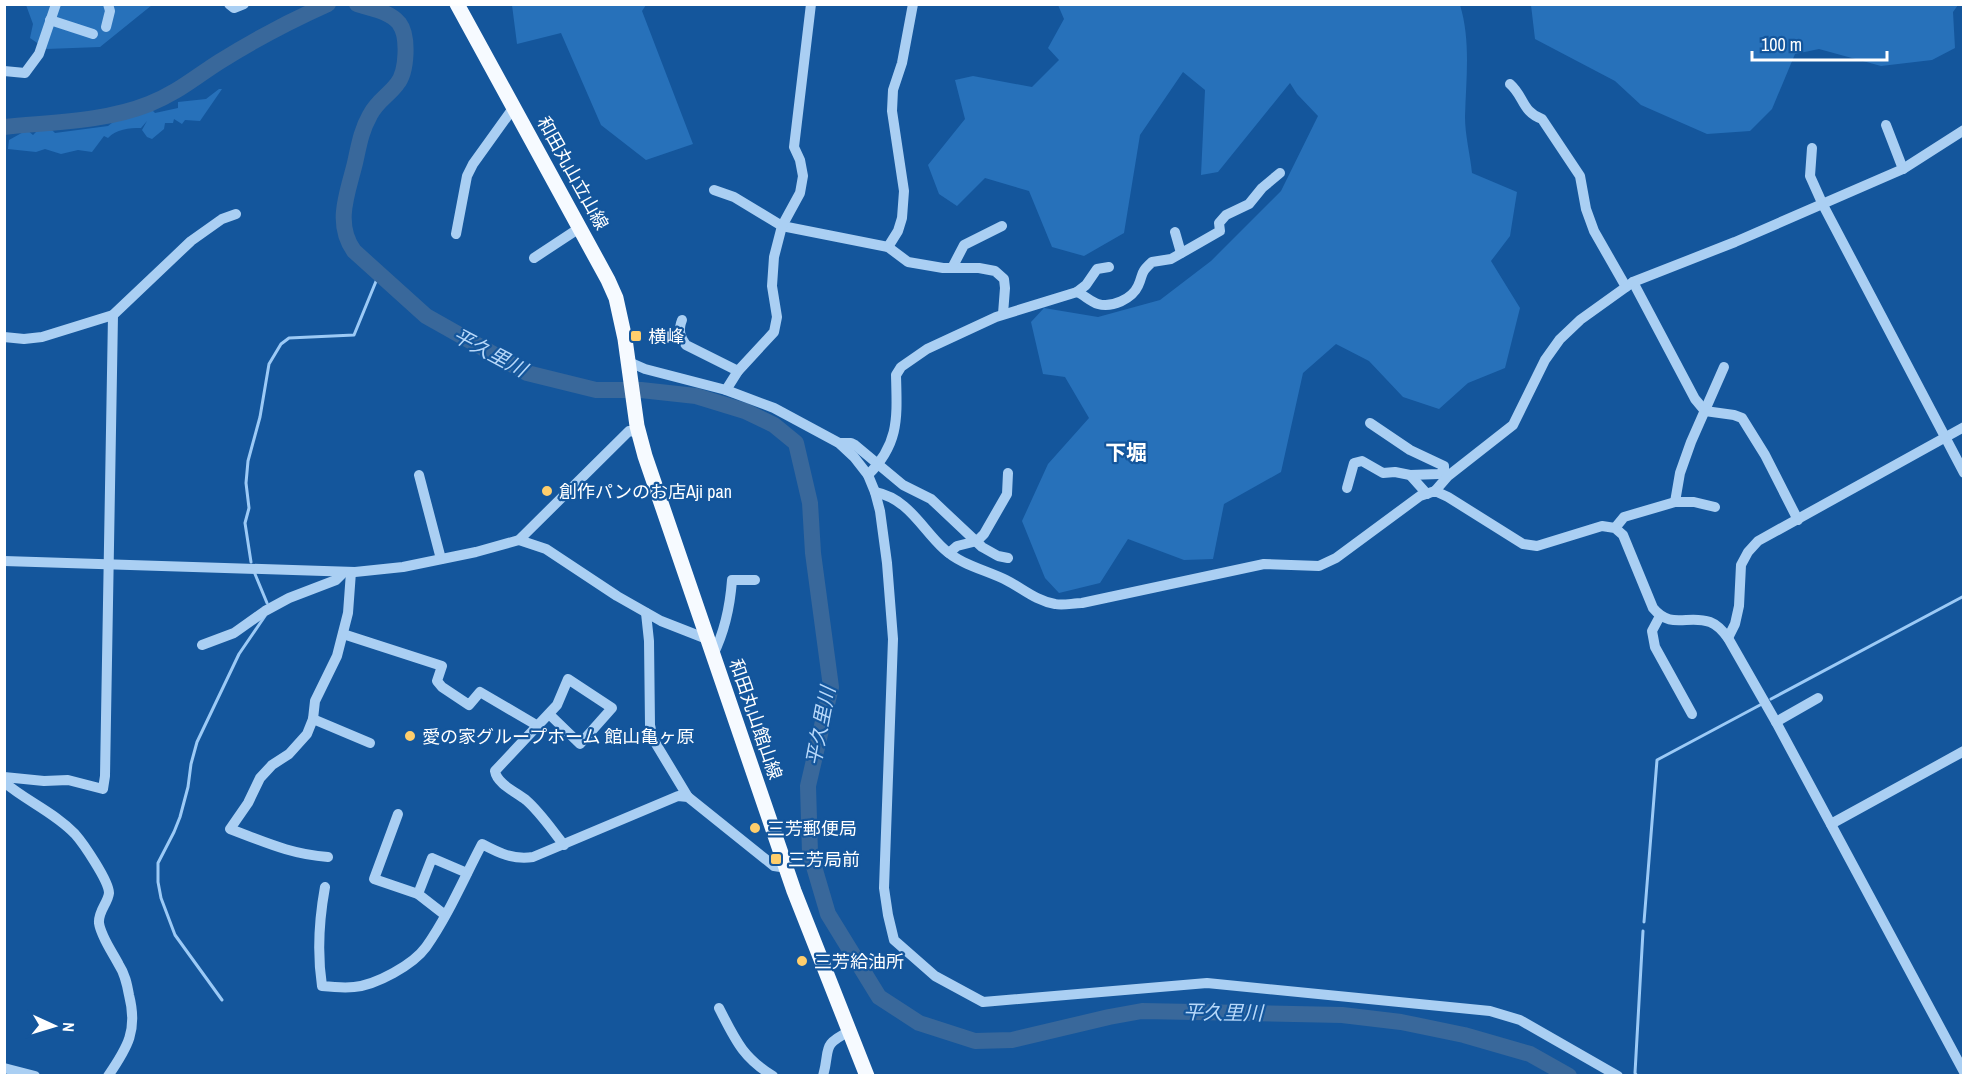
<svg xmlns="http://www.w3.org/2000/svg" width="1968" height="1080" viewBox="0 0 1968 1080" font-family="'Archivo Narrow','Noto Sans JP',sans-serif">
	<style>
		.green { fill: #2771ba }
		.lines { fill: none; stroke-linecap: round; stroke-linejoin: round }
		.stream { stroke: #9ccaf6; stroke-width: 3 }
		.river { stroke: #39689b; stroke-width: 16 }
		.minor { stroke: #aacff3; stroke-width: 10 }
		.major { stroke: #f6faff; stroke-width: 15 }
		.poi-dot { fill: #ffce6c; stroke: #14569c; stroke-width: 2 }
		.labels { text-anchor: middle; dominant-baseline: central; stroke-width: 4.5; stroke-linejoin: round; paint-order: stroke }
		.street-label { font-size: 18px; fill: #fff; stroke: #14569c }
		.poi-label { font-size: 18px; fill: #fff; stroke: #14569c; text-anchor: start }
		.water-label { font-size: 20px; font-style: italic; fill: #b7d8fa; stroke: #14569c }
		.quarter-label { font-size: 21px; font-weight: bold; fill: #fff; stroke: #14569c }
	</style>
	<rect width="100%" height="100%" fill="#14569c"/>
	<g class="green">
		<path d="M 26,5 L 152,5 L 100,47 L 46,49 L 30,38 L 33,24 Z"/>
		<path d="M 512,5 L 646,5 L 642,11 L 693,144 L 646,160 L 601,125 L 561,33 L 517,44 Z"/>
		<path d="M 1058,5 L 1460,5 C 1471,41 1466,79 1465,117 C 1465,135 1470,154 1472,173 L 1517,192 L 1510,236 L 1491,261 L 1520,308 L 1505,368 L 1468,383 L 1439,409 L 1403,397 L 1369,361 L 1336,344 L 1303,373 L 1281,472 L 1224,504 L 1213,559 L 1184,560 L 1128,539 L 1100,583 L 1059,593 L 1045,578 L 1022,521 L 1048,464 L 1089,418 L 1065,377 L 1043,374 L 1031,322 L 1044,308 L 1098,317 L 1160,300 L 1211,261 L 1281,191 L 1318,116 L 1297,94 L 1290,83 L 1218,172 L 1201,175 L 1205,90 L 1183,72 L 1140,135 L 1124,233 L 1084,256 L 1052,247 L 1029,191 L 985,178 L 957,206 L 939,194 L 928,165 L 965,119 L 955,80 L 973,76 L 1032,87 L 1059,60 L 1048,48 L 1064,19 Z"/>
		<path d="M 1531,5 L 1531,4 L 1958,5 L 1953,12 L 1955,48 L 1932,60 L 1881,66 L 1819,49 L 1795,54 L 1772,109 L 1750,131 L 1707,134 L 1641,105 L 1615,81 L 1535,39 Z"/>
		<path d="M 219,89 L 222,89 L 200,121 L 185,120 L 182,124 L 174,119 L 173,123 L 165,123 L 164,129 L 152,139 L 147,137 L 142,130 L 147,121 L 141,128 C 129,128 116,129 108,138 L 104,136 L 92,152 L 78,150 L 61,154 L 45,149 L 36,152 L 8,149 L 9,140 L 27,130 L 33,135 L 36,132 L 35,130 L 50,128 L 55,133 L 108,126 L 121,116 L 141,109 L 151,109 L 155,113 L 178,108 L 178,102 L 206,99 Z"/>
	</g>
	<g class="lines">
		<g class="stream">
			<path d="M 251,562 L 245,523 L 249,508 L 246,483 L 248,461 L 260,417 L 269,364 L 281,344 L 289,338 L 354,335 L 379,274"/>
			<path d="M 255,574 L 267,603"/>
			<path d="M 1771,699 L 1964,596"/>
			<path d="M 1644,922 L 1657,760 L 1760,705"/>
			<path d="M 222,1000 L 175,935 L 161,898 L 158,882 L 158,863 L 174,832 L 180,817 L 188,787 L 191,764 L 197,742 L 239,654 L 265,616"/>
			<path d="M 1637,1076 L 1635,1073 L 1643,931"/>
		</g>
		<g class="river">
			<path d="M 357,4 C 371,9 389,11 399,23 C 409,36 407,72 397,84 C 389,95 377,101 370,115 C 361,131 359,145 355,163 C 348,192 334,223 354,251 L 426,316 L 527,373 L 596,390 L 641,390 L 696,396 L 745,411 L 774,425 L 796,443 L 810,503 L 813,553 L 831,687 L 808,786 L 810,853 L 828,914 L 879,997 L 919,1023 L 975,1041 L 1012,1040 L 1109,1017 L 1142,1011 L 1342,1015 L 1401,1022 L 1464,1035 L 1530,1054 L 1569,1076"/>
			<path d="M 4,127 C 52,122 104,122 149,104 C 177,93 194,78 219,62 C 254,40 290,21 328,4"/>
		</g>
		<g class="minor">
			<path d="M 229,4 L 234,8 L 244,4"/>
			<path d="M 50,20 L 93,34"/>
			<path d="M 106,27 L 110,11 L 108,4"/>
			<path d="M 4,71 L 25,73 L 39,54 L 56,4"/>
			<path d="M 1510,84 C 1524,96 1522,112 1542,119 L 1580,176 L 1586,209 L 1594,231 L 1626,287"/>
			<path d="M 1886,125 L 1903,169"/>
			<path d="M 1812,148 L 1810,176 L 1823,205 L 1964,473"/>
			<path d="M 714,190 L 734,197 L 782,226 L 888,247 L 908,262 L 943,268 L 979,268 L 995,271 L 1004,279 L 1005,288 L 1003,314"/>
			<path d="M 1175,232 L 1181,253"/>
			<path d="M 456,234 L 467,176 L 473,164 L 514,107"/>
			<path d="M 888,247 L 898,231 L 902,218 L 904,191 L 892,111 L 893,90 L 902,63 L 913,4"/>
			<path d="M 534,258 L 581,227"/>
			<path d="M 952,268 L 964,245 L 1002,226"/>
			<path d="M 1633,282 L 1695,399 L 1705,411 L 1734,415 L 1742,418 L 1765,455 L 1798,520"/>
			<path d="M 1077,292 L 1086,285 L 1097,269 L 1109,267"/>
			<path d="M 682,320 C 678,330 680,337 686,345 L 738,371"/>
			<path d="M 4,337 L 24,339 L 42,337 L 113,315 L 191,241 L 222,219 L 236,214"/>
			<path d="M 629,362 L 645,369 L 726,390 L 774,408 L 839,443 L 854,457 L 868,475 L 875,492 L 880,511 L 887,563 L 893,639 L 884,888 L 888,915 L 894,940 L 935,976 L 983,1002 L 1207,983 L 1490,1011 L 1520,1020 L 1618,1076"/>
			<path d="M 726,390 L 738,371 L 774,332 L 777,317 L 772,286 L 774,257 L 782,226 L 800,193 L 803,176 L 800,160 L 794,147 L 811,4"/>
			<path d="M 1370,423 L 1410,450 L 1444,466 L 1444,471 L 1439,474 L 1410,475"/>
			<path d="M 839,443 L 851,443 L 855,445 L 903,485 L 931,499 L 982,547 L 998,556 L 1008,558"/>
			<path d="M 419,475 L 441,559"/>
			<path d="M 868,475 C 900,443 897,417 896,375 L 901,367 L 927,349 L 996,317 L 1077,292 C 1084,295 1091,302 1098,304 C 1112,308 1132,299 1138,286 C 1144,273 1139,274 1152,262 L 1171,259 L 1220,231 L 1219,223 L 1226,215 L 1249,204 L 1262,188 L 1280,173"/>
			<path d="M 1347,488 L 1354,463 L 1362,461 L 1383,473 L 1395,472 L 1410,475 L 1427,494"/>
			<path d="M 1435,491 L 1448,476 L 1513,425 L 1545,360 L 1560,339 L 1580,320 L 1633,282 L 1735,242 L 1903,169 L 1964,130"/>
			<path d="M 875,492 C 909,499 921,528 944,549 C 961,565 986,570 1006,580 C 1022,588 1036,601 1055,604 C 1063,606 1073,603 1082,603 L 1264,564 L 1319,566 L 1336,558 L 1420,496 L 1435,491 L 1448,497 L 1523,544 L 1537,546 L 1602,526 L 1615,528 L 1623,535 L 1653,608 C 1671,630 1688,614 1710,622 C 1718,625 1723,631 1728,638 L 1776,722 L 1964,1072"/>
			<path d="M 1675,502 L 1680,473 L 1691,442 L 1724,367"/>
			<path d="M 1615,528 L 1624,517 L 1675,502 L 1694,502 L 1715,507"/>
			<path d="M 519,540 L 546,549 L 617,596 L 661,621 L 707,639"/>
			<path d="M 949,553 L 957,546 L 977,541 L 984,534 L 1007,494 L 1008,473"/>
			<path d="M 4,561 L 355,572 L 403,567 L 476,552 L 519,540 L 629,431 L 638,432"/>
			<path d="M 646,613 L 649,641 L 650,725 L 653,739 L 688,797"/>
			<path d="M 1660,616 L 1652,631 L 1655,647 L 1692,714"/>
			<path d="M 343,634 L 442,666 L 437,681 L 442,687 L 469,705 L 480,692 L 538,726"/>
			<path d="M 1728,638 L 1735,624 L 1739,606 L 1741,565 L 1748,552 L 1758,541 L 1964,427"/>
			<path d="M 202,645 L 234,633 L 265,611 L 289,598 L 336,580 L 344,572"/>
			<path d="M 713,655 C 725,631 730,607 732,580 L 755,580"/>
			<path d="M 549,714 L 580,744 L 612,708 L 568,679 L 557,705 L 495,771 C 497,784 516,792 526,800 C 540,812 552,830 564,845"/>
			<path d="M 313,719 L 370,743"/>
			<path d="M 1776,722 L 1818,698"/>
			<path d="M 4,777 L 44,781 L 68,780 L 103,789 L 105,776 L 113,315"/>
			<path d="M 4,782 C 26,801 54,812 75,834 C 83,843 109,881 109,893 C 108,903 98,911 99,923 C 101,937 113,953 119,965 C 125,974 127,984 129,995 C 138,1030 128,1047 108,1076"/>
			<path d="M 398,814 L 374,879 L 418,894 L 445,915"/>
			<path d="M 1831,824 L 1964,751"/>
			<path d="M 328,857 C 290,854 265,842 230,829 L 248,803 L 260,778 L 272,765 L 289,754 L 307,734 L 313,719 L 315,701 L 337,656 L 348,613 L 351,572"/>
			<path d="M 325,887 C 319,920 317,953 322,986 C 332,987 344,988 354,987 C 376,985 413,965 426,947 C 448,916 464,878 482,844 C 499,853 513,860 533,857 L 678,796 L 688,797 L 764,858 L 774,866 L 787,868"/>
			<path d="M 418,894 L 432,858 L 467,873"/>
			<path d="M 719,1008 C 735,1039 742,1057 773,1076"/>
			<path d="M 4,1068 L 35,1076"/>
			<path d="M 823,1076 C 831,1048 820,1046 850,1031"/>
		</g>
		<path class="major" d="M 457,4 L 608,280 L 616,298 L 625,339 L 637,426 L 645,456 L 794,891 L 867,1076"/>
	</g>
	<g class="poi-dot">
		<rect x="630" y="330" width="12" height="12" rx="3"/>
		<circle cx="547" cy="491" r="6"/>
		<circle cx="410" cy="736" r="6"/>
		<circle cx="755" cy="828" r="6"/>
		<rect x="770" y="853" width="12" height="12" rx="3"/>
		<circle cx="802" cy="961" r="6"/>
	</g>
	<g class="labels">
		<g class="street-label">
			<text transform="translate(573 173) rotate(61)">和田丸山立山線</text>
			<text transform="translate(756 719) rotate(71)">和田丸山館山線</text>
		</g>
		<g class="poi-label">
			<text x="648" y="336">横峰</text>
			<text x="559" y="491">創作パンのお店Aji pan</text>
			<text x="422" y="736">愛の家グループホーム 館山亀ヶ原</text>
			<text x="767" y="828">三芳郵便局</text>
			<text x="788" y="859">三芳局前</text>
			<text x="814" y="961">三芳給油所</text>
		</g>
		<g class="water-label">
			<text transform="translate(490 352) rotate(28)">平久里川</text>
			<text transform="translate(820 726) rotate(-79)">平久里川</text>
			<text transform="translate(1223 1012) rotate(1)">平久里川</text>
		</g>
		<g class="quarter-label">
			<text x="1126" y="452">下堀</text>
		</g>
	</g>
	<rect width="1968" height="1080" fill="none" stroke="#ffffff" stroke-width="12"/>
	<g transform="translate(54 1026) rotate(94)" stroke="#14569c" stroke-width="4.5" paint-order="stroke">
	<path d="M0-4.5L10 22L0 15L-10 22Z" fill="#ffffff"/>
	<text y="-9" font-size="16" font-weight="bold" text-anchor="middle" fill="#ffffff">N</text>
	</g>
	<path d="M1752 51v9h135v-9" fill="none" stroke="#ffffff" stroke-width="3"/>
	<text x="1761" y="51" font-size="18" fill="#ffffff" stroke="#14569c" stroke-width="4.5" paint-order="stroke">100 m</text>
</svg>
